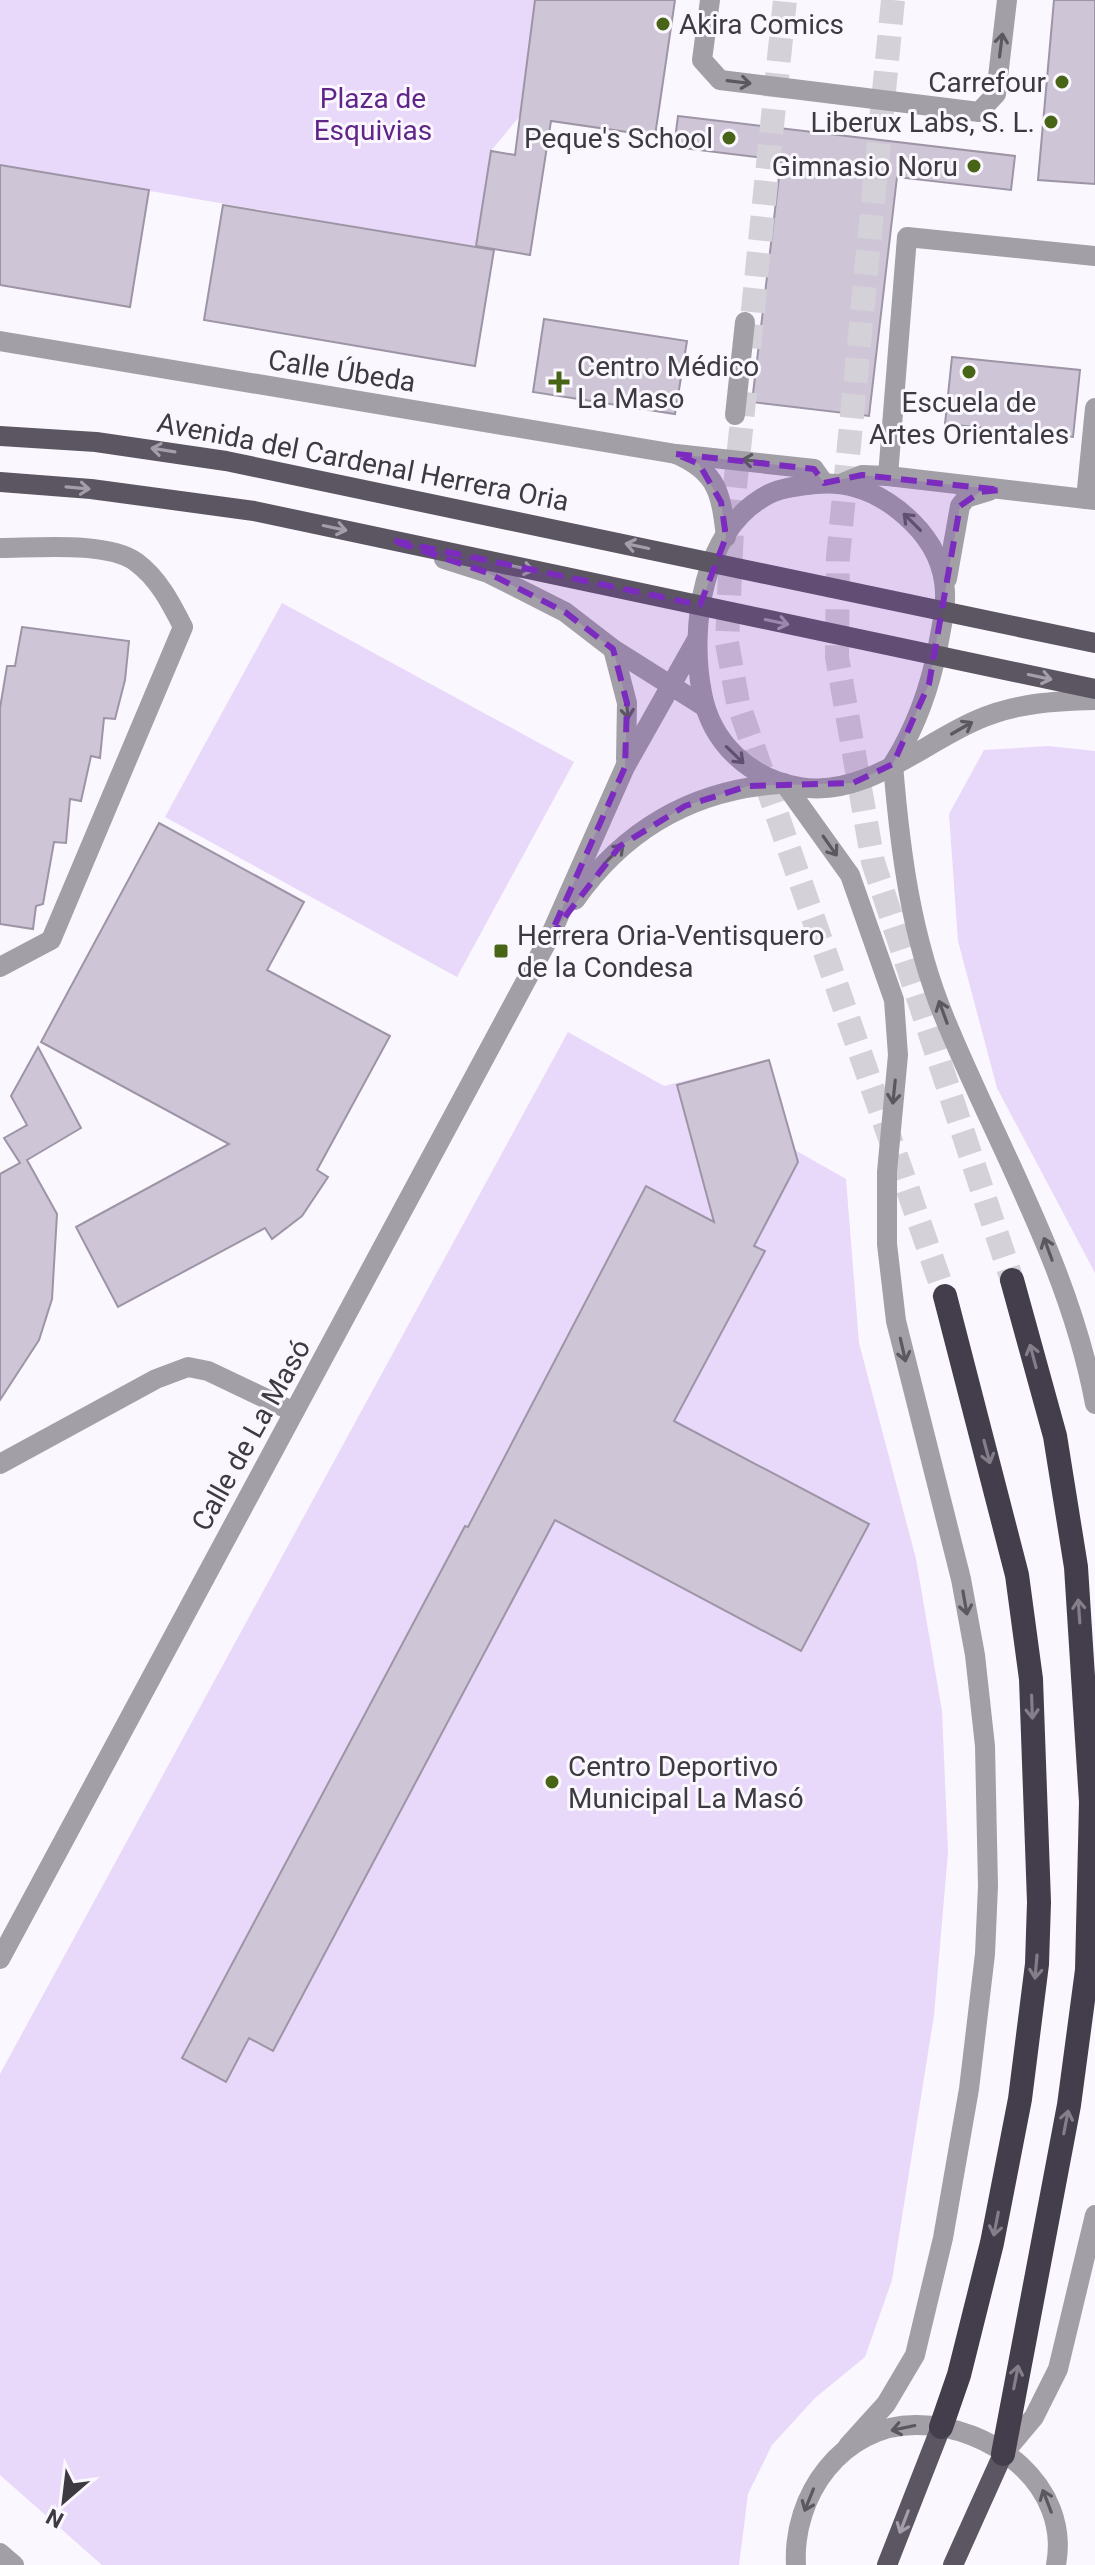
<svg xmlns="http://www.w3.org/2000/svg" width="1095" height="2565" viewBox="0 0 1095 2565" font-family="Roboto,sans-serif">
	<style>
		.green { fill: #e8d8f9 }
		.building { fill: #cec5d7; stroke: #9d95a6; stroke-width: 2 }
		.lines { fill: none; stroke-linecap: round; stroke-linejoin: round }
		.highway-tunnel { stroke: #d5d1d8; stroke-width: 24; stroke-dasharray: 24 12; stroke-linecap: butt }
		.minor { stroke: #a29fa6; stroke-width: 20 }
		.major { stroke: #5c5663; stroke-width: 20 }
		.highway { stroke: #443d4b; stroke-width: 24 }
		.oneway { stroke: #5b585f }
		.oneway2 { stroke: #a49ea9 }
		.oneway3 { stroke: #847e8a }
		.marked { fill: #7b2cbf; fill-opacity: 0.2; stroke: #7b2cbf; stroke-width: 6; stroke-dasharray: 16 10; stroke-linejoin: round }
		.poi-dot { fill: #486416; stroke: #fbf7fe; stroke-width: 3 }
		.labels { text-anchor: middle; dominant-baseline: central; stroke-width: 6; stroke-linejoin: round; paint-order: stroke }
		.poi-label { font-size: 28px; fill: #3d3a41; stroke: #fbf7fe; text-anchor: start }
		.park-label { font-size: 28px; fill: #602589; stroke: #fbf7fe }
		.street-label { font-size: 28px; fill: #3d3a41; stroke: #fbf7fe }
	</style>
	<rect width="100%" height="100%" fill="#fbf7fe"/>
	<g class="green">
		<path d="M 0,0 L 535,0 L 519,117 L 491,151 L 475,247 L 0,165 Z"/>
		<path d="M 282,603 L 574,762 L 457,977 L 165,817 Z"/>
		<path d="M 1048,746 L 1095,751 L 1095,1273 L 997,1088 L 958,941 L 949,814 L 984,750 Z"/>
		<path d="M 568,1032 L 664,1086 L 769,1060 L 795,1150 L 846,1179 L 859,1343 L 916,1559 L 942,1711 L 948,1852 L 934,2015 L 892,2280 L 865,2357 L 815,2398 L 772,2445 L 748,2494 L 739,2565 L 102,2565 L 0,2475 L 0,2074 Z"/>
	</g>
	<g class="building">
		<path d="M 535,0 L 675,0 L 655,136 L 551,121 L 530,255 L 476,246 L 491,151 L 515,155 Z"/>
		<path d="M 1054,0 L 1095,0 L 1095,184 L 1038,180 Z"/>
		<path d="M 678,116 L 1015,156 L 1011,190 L 897,177 L 869,416 L 752,402 L 781,160 L 674,147 Z"/>
		<path d="M 0,165 L 149,190 L 130,307 L 0,285 Z"/>
		<path d="M 223,205 L 494,250 L 475,366 L 204,320 Z"/>
		<path d="M 544,319 L 687,341 L 675,414 L 533,392 Z"/>
		<path d="M 952,357 L 1080,370 L 1073,437 L 945,424 Z"/>
		<path d="M 22,627 L 129,641 L 125,680 L 115,719 L 104,718 L 100,758 L 91,756 L 81,801 L 70,799 L 66,843 L 54,842 L 43,904 L 36,906 L 33,929 L 0,924 L 0,708 L 7,666 L 15,666 Z"/>
		<path d="M 159,823 L 304,902 L 267,970 L 390,1036 L 317,1170 L 328,1177 L 302,1216 L 272,1239 L 265,1228 L 118,1307 L 76,1227 L 229,1144 L 41,1042 Z"/>
		<path d="M 38,1047 L 81,1128 L 27,1160 L 57,1214 L 52,1299 L 39,1340 L 0,1400 L 0,1174 L 20,1163 L 4,1138 L 27,1125 L 11,1096 Z"/>
		<path d="M 769,1060 L 798,1162 L 754,1246 L 765,1251 L 674,1421 L 869,1524 L 801,1651 L 555,1520 L 273,2051 L 249,2038 L 226,2082 L 182,2058 L 465,1526 L 468,1527 L 646,1186 L 714,1222 L 677,1085 Z"/>
	</g>
	<g class="lines">
		<g class="highway-tunnel">
			<path d="M 893,0 L 838,557 L 837,657 L 873,862 L 1012,1280"/>
			<path d="M 749,348 L 785,0"/>
			<path d="M 745,392 L 733,506 L 727,643 L 738,703 L 945,1296"/>
		</g>
		<g class="minor">
			<path d="M 710,0 L 702,60 L 720,80 L 979,112 L 996,94 L 1007,0"/>
			<path d="M 0,341 L 676,454"/>
			<path d="M 735,415 L 745,322"/>
			<path d="M 888,476 L 907,237 L 1095,256"/>
			<path d="M 840,484 L 862,475 L 888,476 L 1095,500"/>
			<path d="M 1086,499 L 1095,408"/>
			<path d="M 726,537 C 721,494 718,472 676,454 L 814,469 L 824,483"/>
			<path d="M 0,548 C 34,548 108,541 136,562 C 158,578 171,603 183,627 L 51,940 L 0,967"/>
			<path d="M 444,559 L 488,573 L 565,612 L 613,649 L 705,707"/>
			<path d="M 947,579 L 960,506 L 966,498 L 989,491"/>
			<path d="M 613,649 L 627,703 L 626,759"/>
			<path d="M 893,764 C 916,727 930,688 938,646 C 941,628 946,610 945,592 C 944,565 931,541 913,523 C 887,497 854,480 816,484 C 800,486 783,487 769,494 C 702,529 689,627 702,693 C 711,743 750,779 800,787 C 865,798 921,744 977,720 C 1015,703 1054,701 1095,700"/>
			<path d="M 893,764 C 900,851 911,937 945,1019 C 997,1146 1070,1267 1095,1404"/>
			<path d="M 784,783 L 850,875 L 894,1000 L 898,1055 L 887,1172 L 887,1244 L 896,1321 L 961,1579 L 975,1655 L 985,1746 L 988,1886 L 985,1954 L 969,2089 L 943,2238 L 915,2355 L 886,2404 L 848,2446"/>
			<path d="M 575,900 C 624,830 693,790 779,784"/>
			<path d="M 0,1464 L 156,1379 L 188,1367 L 208,1371 L 294,1412"/>
			<path d="M 0,1959 L 550,936 L 625,767 L 696,641"/>
			<path d="M 1003,2454 L 1034,2417 L 1058,2369 L 1095,2215"/>
			<path d="M 0,2553 L 14,2565"/>
			<path d="M 796,2565 C 792,2496 842,2424 917,2425 C 991,2425 1071,2485 1056,2565"/>
		</g>
		<g class="major">
			<path d="M 0,436 L 96,442 L 226,461 L 1095,643"/>
			<path d="M 0,482 L 91,489 L 254,511 L 1095,689"/>
			<path d="M 887,2565 L 941,2427"/>
			<path d="M 953,2565 L 1003,2454"/>
		</g>
		<g class="highway">
			<path d="M 941,2427 L 959,2375 L 992,2243 L 1020,2099 L 1037,1964 L 1039,1902 L 1031,1679 L 1017,1575 L 945,1296"/>
			<path d="M 1003,2454 L 1069,2105 L 1087,1970 L 1091,1802 L 1076,1567 L 1055,1436 L 1012,1280"/>
		</g>
	</g>
	<defs><path id="oneway-shaft" d="M-6 0H5M1.5-3L5.5 0L1.5 3" fill="none" stroke-width="1.6" stroke-linecap="round" stroke-linejoin="round" transform="scale(2)"/></defs>
	<g class="oneway">
		<use href="#oneway-shaft" transform="translate(1001 45) rotate(-83)"/>
		<use href="#oneway-shaft" transform="translate(739 82) rotate(7)"/>
		<use href="#oneway-shaft" transform="translate(754 461) rotate(-173)"/>
		<use href="#oneway-shaft" transform="translate(912 522) rotate(-135)"/>
		<use href="#oneway-shaft" transform="translate(627 707) rotate(84)"/>
		<use href="#oneway-shaft" transform="translate(962 728) rotate(-30)"/>
		<use href="#oneway-shaft" transform="translate(735 755) rotate(44)"/>
		<use href="#oneway-shaft" transform="translate(830 846) rotate(55)"/>
		<use href="#oneway-shaft" transform="translate(615 853) rotate(-45)"/>
		<use href="#oneway-shaft" transform="translate(943 1012) rotate(-110)"/>
		<use href="#oneway-shaft" transform="translate(894 1092) rotate(96)"/>
		<use href="#oneway-shaft" transform="translate(1048 1249) rotate(-110)"/>
		<use href="#oneway-shaft" transform="translate(903 1350) rotate(77)"/>
		<use href="#oneway-shaft" transform="translate(965 1603) rotate(80)"/>
		<use href="#oneway-shaft" transform="translate(903 2428) rotate(168)"/>
		<use href="#oneway-shaft" transform="translate(809 2500) rotate(112)"/>
		<use href="#oneway-shaft" transform="translate(1047 2501) rotate(-111)"/>
	</g>
	<g class="oneway2">
		<use href="#oneway-shaft" transform="translate(163 450) rotate(-171)"/>
		<use href="#oneway-shaft" transform="translate(78 488) rotate(5)"/>
		<use href="#oneway-shaft" transform="translate(335 528) rotate(12)"/>
		<use href="#oneway-shaft" transform="translate(637 546) rotate(-168)"/>
		<use href="#oneway-shaft" transform="translate(522 568) rotate(12)"/>
		<use href="#oneway-shaft" transform="translate(777 622) rotate(12)"/>
		<use href="#oneway-shaft" transform="translate(1040 677) rotate(12)"/>
		<use href="#oneway-shaft" transform="translate(904 2522) rotate(111)"/>
	</g>
	<g class="oneway3">
		<use href="#oneway-shaft" transform="translate(1033 1356) rotate(-105)"/>
		<use href="#oneway-shaft" transform="translate(987 1452) rotate(75)"/>
		<use href="#oneway-shaft" transform="translate(1079 1611) rotate(-94)"/>
		<use href="#oneway-shaft" transform="translate(1032 1707) rotate(88)"/>
		<use href="#oneway-shaft" transform="translate(1036 1967) rotate(95)"/>
		<use href="#oneway-shaft" transform="translate(1066 2122) rotate(-79)"/>
		<use href="#oneway-shaft" transform="translate(996 2224) rotate(101)"/>
		<use href="#oneway-shaft" transform="translate(1016 2377) rotate(-79)"/>
	</g>
	<path class="marked" d="M 676,454 L 814,469 L 824,483 L 862,475 L 1001,490 L 980,492 L 960,506 L 929,684 L 893,764 L 853,783 L 748,786 L 685,806 L 620,846 L 550,936 L 625,767 L 627,703 L 613,649 L 565,612 L 488,573 L 391,540 L 700,605 L 726,537 L 721,502 L 699,464 Z"/>
	<g class="poi-dot">
		<circle cx="663" cy="24" r="8"/>
		<circle cx="1062" cy="82" r="8"/>
		<circle cx="1051" cy="122" r="8"/>
		<circle cx="729" cy="138" r="8"/>
		<circle cx="974" cy="166" r="8"/>
		<circle cx="969" cy="372" r="8"/>
		<path d="M555 370h8v8h8v8h-8v8h-8v-8h-8v-8h8z"/>
		<rect x="493" y="943" width="16" height="16" rx="4"/>
		<circle cx="552" cy="1782" r="8"/>
	</g>
	<g class="labels">
		<g class="poi-label">
			<text x="679" y="24">Akira Comics</text>
			<text x="1046" y="82" text-anchor="end">Carrefour</text>
			<text x="1035" y="122" text-anchor="end">Liberux Labs, S. L.</text>
			<text x="713" y="138" text-anchor="end">Peque's School</text>
			<text x="958" y="166" text-anchor="end">Gimnasio Noru</text>
			<text x="577" y="366">Centro Médico<tspan x="577" dy="32">La Maso</tspan></text>
			<text x="969" y="402" text-anchor="middle">Escuela de<tspan x="969" dy="32">Artes Orientales</tspan></text>
			<text x="517" y="935">Herrera Oria-Ventisquero<tspan x="517" dy="32">de la Condesa</tspan></text>
			<text x="568" y="1766">Centro Deportivo<tspan x="568" dy="32">Municipal La Masó</tspan></text>
		</g>
		<g class="park-label">
			<text x="373" y="98">Plaza de<tspan x="373" dy="32">Esquivias</tspan></text>
		</g>
		<g class="street-label">
			<text transform="translate(342 371) rotate(9)">Calle Úbeda</text>
			<text transform="translate(363 462) rotate(11)">Avenida del Cardenal Herrera Oria</text>
			<text transform="translate(251 1435) rotate(-61)">Calle de La Masó</text>
		</g>
	</g>
	<g transform="translate(64 2501) rotate(208)" stroke="#fbf7fe" stroke-width="6" paint-order="stroke">
	<path d="M0-6L14 30L0 20L-14 30Z" fill="#3d3a41"/>
	<text y="-12" font-size="22" font-weight="bold" text-anchor="middle" fill="#3d3a41">N</text>
	</g>
</svg>
